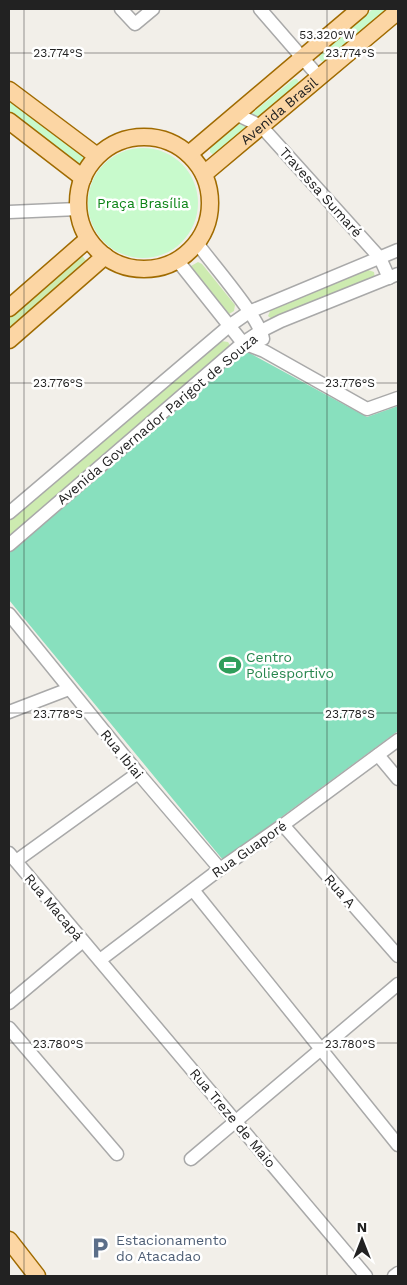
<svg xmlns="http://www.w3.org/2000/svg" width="407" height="1285" viewBox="0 0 407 1285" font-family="'Work Sans',sans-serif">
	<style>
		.grass { fill: #cdebb0 }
		.park { fill: #c8facc }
		.pitch { fill: #88e0be }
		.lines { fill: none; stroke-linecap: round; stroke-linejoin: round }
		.minor-casing { stroke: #a9a9a9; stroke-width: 15 }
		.major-casing { stroke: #a06b00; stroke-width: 19 }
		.minor { stroke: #fff; stroke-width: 12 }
		.major { stroke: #fcd6a4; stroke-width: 16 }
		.ticks { fill: none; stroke: #222; stroke-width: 1; stroke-opacity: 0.45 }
		.labels { text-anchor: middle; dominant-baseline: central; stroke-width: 5; stroke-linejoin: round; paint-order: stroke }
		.street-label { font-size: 14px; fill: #222; stroke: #fff }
		.park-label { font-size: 14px; fill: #0c8416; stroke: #fff }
		.leisure-label { font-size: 14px; fill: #27864d; stroke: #fff; text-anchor: start }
		.service-label { font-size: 14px; fill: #4e5e75; stroke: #fff; text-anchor: start }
		.ticks-label { font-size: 12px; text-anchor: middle; fill: #222; stroke: #fff; stroke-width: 5; stroke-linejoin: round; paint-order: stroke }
	</style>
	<rect width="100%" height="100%" fill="#f2efe9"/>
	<g class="grass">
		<path d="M 80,253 L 87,262 L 9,329 L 9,314 Z"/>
		<path d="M 198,262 L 202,264 L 235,305 L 234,311 L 229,314 L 225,312 L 191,271 L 191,266 Z"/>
		<path d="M 368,270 L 374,272 L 375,279 L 273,320 L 268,316 L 271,309 Z"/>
		<path d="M 221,341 L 228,342 L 231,347 L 9,539 L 9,519 Z"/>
	</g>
	<g class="park">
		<path d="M 373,9 L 388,9 L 325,62 L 321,61 L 318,55 Z"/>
		<path d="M 294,79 L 297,79 L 300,85 L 216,157 L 210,152 L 210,148 Z"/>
		<path d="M 9,99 L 86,158 L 79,167 L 9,115 Z"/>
		<circle cx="143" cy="203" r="55"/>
	</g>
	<path class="pitch" d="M 244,350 L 367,417 L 398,406 L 398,731 L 223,860 L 9,600 L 9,553 Z"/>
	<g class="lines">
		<g class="minor-casing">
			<g id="minor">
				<path d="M 121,9 L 135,24 L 153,9"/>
				<path d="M 260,9 L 319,77"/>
				<path d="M 236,114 L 261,126 L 380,258 L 389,278"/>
				<path d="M 9,212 L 78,209"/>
				<path d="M 197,243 C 212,264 260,318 263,339"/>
				<path d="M 177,260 L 243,343 L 264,351 L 367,409 L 398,398"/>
				<path d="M 9,513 L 229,326 L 249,312 L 398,250"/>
				<path d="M 9,545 L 243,343 L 261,331 L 281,321 L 398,274"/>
				<path d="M 9,614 L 138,773 L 220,869"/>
				<path d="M 9,712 L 69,689"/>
				<path d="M 378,755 L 398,779"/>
				<path d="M 283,825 L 398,956"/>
				<path d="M 9,853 L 366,1276"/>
				<path d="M 16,861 L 138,773"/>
				<path d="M 193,890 L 398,1145"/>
				<path d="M 100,960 L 220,869 L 283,825 L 398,740"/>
				<path d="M 9,1003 L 83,941"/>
				<path d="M 9,1028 L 117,1154"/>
				<path d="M 191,1159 L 398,984"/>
				<path d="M 394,1276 L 398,1273"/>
			</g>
		</g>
		<g class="major-casing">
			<g id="major">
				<path d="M 9,90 L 97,156"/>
				<path d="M 9,121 L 83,178"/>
				<circle cx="144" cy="203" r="66"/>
				<path d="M 189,154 L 360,9"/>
				<path id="s1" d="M 204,174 L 398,11"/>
				<path d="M 9,308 L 88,239"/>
				<path d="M 9,340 L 105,256"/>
				<path d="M 9,1240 L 37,1276"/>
			</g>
		</g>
		<use href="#minor" class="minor"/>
		<use href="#major" class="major"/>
	</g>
	<path class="ticks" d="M 24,9 L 24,1276M 327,9 L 327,1276M 9,53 L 398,53M 9,383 L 398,383M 9,713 L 398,713M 9,1043 L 398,1043"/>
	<defs>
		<g id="stadium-bare" transform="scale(1.725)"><path d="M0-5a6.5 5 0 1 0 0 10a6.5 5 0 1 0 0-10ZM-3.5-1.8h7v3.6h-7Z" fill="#2e9e5b" stroke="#fff" stroke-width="2.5" paint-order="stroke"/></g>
		<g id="parking-bare" transform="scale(1.725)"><path d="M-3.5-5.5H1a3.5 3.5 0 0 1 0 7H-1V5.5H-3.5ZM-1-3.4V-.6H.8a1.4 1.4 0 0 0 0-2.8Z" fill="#5c6f8a" stroke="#fff" stroke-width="2.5" paint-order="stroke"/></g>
	</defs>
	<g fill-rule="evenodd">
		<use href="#stadium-bare" x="230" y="665"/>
		<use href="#parking-bare" x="100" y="1248"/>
	</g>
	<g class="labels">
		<g class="street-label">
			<text stroke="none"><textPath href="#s1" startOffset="98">Avenida Brasil</textPath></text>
			<text transform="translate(321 192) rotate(48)">Travessa Sumaré</text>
			<text transform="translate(157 419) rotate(-40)">Avenida Governador Parigot de Souza</text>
			<text transform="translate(122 754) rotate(51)">Rua Ibiai</text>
			<text transform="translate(249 849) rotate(-35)">Rua Guaporé</text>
			<text transform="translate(340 891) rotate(49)">Rua A</text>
			<text transform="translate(54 907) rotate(50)">Rua Macapá</text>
			<text transform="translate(233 1118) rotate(50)">Rua Treze de Maio</text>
		</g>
		<g class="park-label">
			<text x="143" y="203">Praça Brasília</text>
		</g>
		<g class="leisure-label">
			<text x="246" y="657">Centro<tspan x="246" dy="16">Poliesportivo</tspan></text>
		</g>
		<g class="service-label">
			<text x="116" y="1240">Estacionamento<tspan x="116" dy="16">do Atacadao</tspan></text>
		</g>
	</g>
	<g class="ticks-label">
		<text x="327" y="39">53.320°W</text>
		<text x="58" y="57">23.774°S</text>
		<text x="350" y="57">23.774°S</text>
		<text x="58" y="387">23.776°S</text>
		<text x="350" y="387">23.776°S</text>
		<text x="58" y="718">23.778°S</text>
		<text x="350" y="718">23.778°S</text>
		<text x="58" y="1048">23.780°S</text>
		<text x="350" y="1048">23.780°S</text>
	</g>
	<rect width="407" height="1285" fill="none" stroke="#222222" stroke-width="20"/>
	<g transform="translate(362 1240)" stroke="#ffffff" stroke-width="4" paint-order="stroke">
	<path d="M0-4L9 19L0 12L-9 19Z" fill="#222222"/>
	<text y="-8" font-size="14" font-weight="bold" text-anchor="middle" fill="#222222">N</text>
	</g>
</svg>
